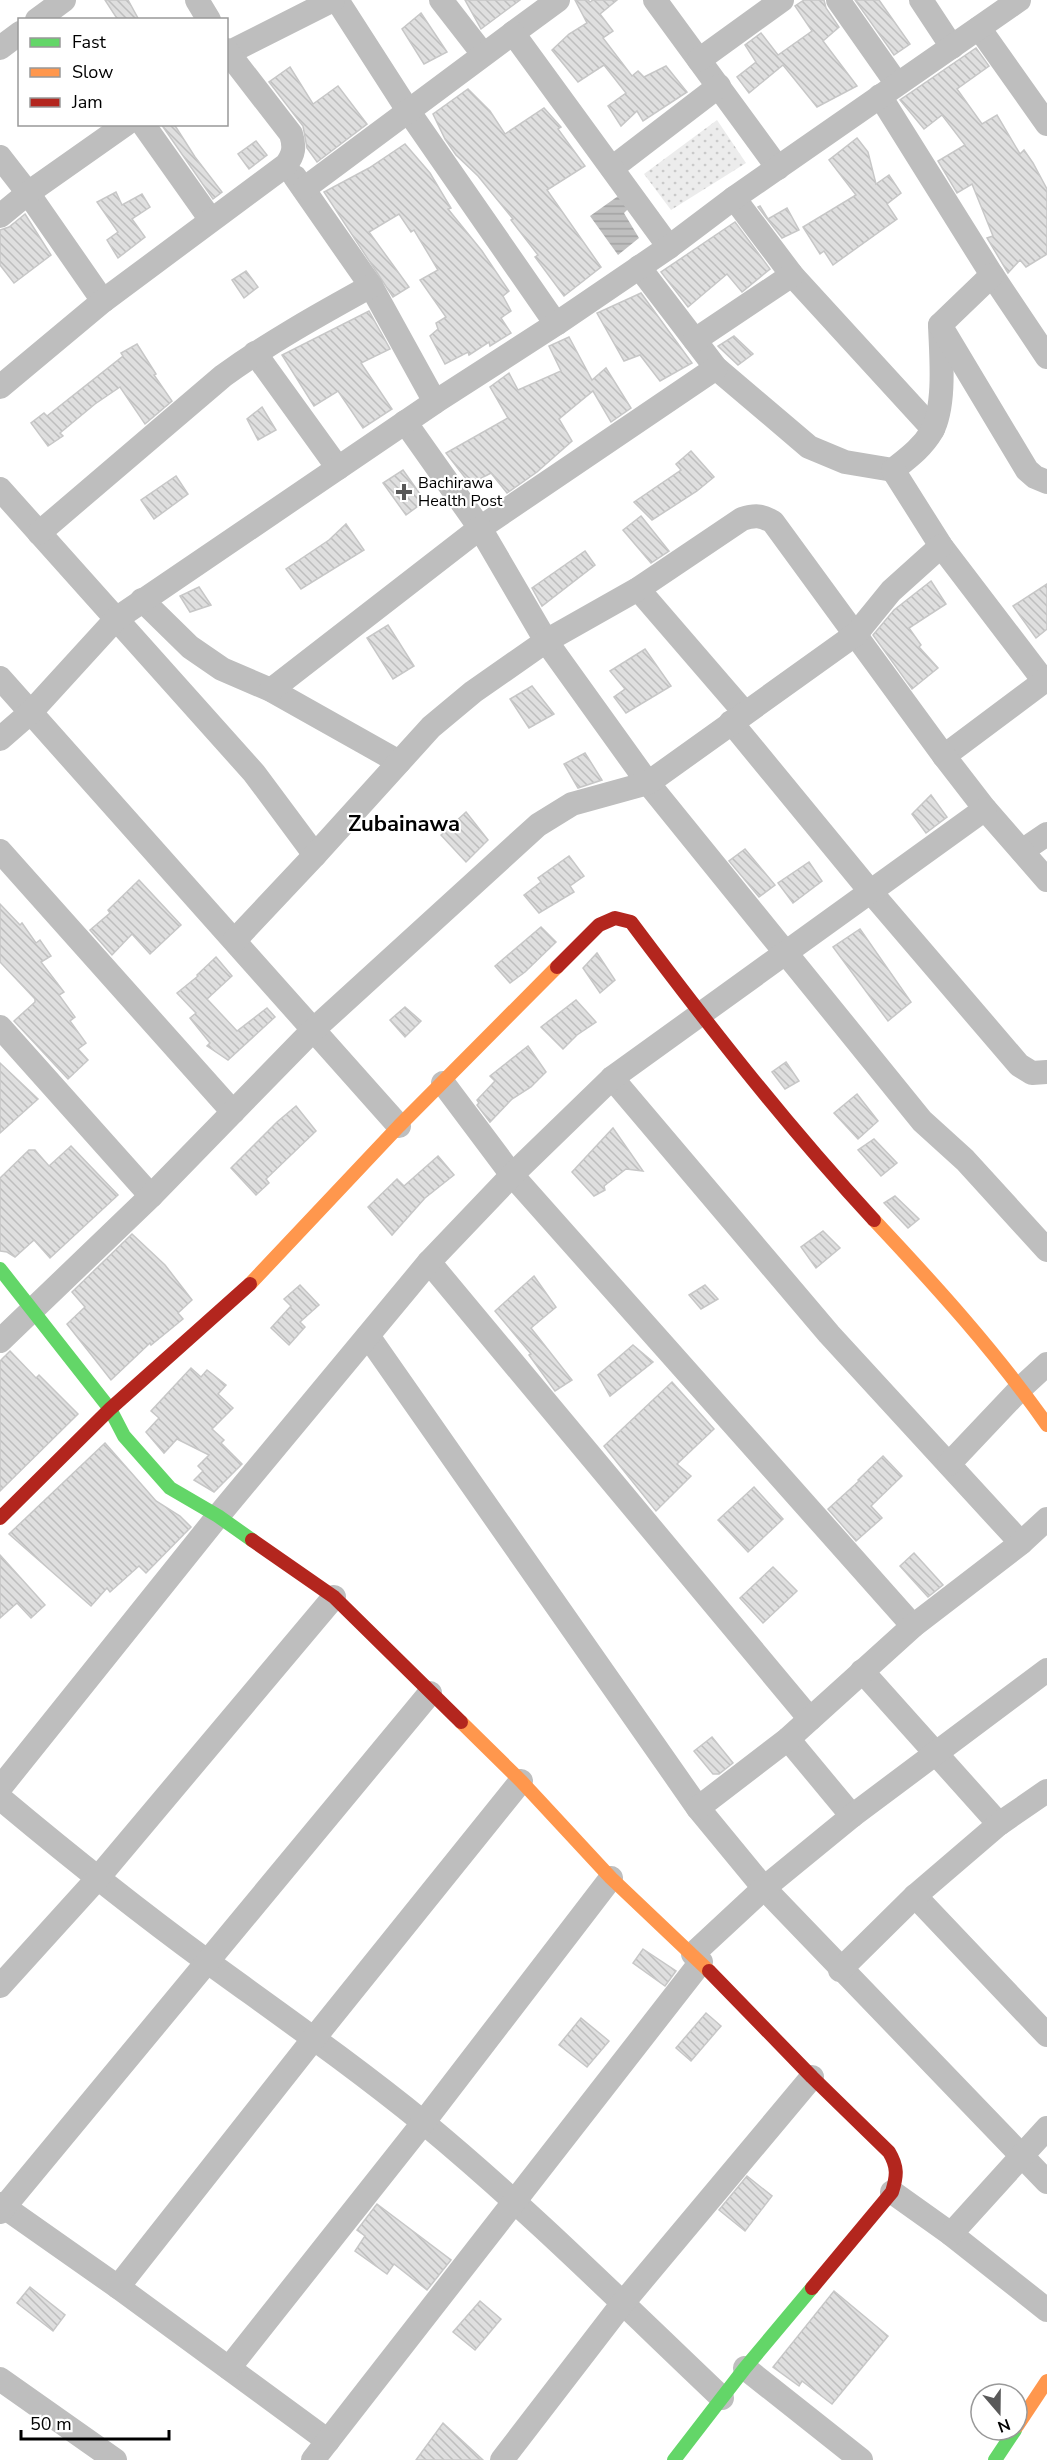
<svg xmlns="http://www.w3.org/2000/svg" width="1047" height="2460" viewBox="0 0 1047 2460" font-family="'Nunito Sans',sans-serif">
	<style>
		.grass { fill: url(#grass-dots) }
		.water { fill: url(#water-rules) }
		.building { fill: url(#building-back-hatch); stroke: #c7c7c7; stroke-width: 1.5 }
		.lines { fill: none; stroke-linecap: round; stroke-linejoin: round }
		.street { stroke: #bebebe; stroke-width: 24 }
		.fast { stroke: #63d668; stroke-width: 14 }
		.slow { stroke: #ff974d; stroke-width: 14 }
		.jam { stroke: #b3261e; stroke-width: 14 }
		.poi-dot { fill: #595959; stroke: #fff; stroke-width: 2 }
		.labels { text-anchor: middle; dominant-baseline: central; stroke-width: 4.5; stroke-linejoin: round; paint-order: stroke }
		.poi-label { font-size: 16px; fill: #000; stroke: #fff; text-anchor: start }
		.district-label { font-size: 22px; font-weight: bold; fill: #000; stroke: #fff }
	</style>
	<defs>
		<pattern id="grass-dots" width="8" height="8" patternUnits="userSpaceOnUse" patternTransform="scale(1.5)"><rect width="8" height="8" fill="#ececec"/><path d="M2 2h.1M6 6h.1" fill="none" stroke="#c9c9c9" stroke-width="1.8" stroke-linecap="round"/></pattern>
		<pattern id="water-rules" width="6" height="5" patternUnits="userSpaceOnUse" patternTransform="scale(1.5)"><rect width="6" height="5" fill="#bfbfbf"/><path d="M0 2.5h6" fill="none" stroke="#a2a2a2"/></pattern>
		<pattern id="building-back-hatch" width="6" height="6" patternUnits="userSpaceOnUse" patternTransform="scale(1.5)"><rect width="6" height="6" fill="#dfdfdf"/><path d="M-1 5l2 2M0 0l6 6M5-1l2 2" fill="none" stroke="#bebebe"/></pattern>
	</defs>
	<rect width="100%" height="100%" fill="#fff"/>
	<path class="grass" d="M 717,120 L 746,163 L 671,210 L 644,174 Z"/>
	<path class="water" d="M 621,194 L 630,207 L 624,213 L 639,238 L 618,255 L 590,216 Z"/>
	<g class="building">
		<path d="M 105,0 L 128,0 L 139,20 L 118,20 Z"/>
		<path d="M 465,0 L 520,0 L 481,29 Z"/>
		<path d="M 575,0 L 588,0 L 590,2 L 593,0 L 617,0 L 600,14 L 613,31 L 603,38 L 632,76 L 638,71 L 644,77 L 666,66 L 687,92 L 643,121 L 637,111 L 621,126 L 608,106 L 626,93 L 604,65 L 578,82 L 552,50 L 569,34 L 587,23 Z"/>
		<path d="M 804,0 L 824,0 L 826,8 L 839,27 L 823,41 L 857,86 L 817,107 L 783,65 L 749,93 L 737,77 L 756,62 L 745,45 L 761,33 L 778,55 L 812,31 L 795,6 Z"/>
		<path d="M 855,0 L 879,0 L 910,44 L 894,55 Z"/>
		<path d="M 421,13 L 447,52 L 424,64 L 402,29 Z"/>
		<path d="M 976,48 L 989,66 L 957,89 L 982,124 L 997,115 L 1020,154 L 1024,150 L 1033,163 L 1047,189 L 1047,254 L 1026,267 L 1020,260 L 1008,273 L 987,238 L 993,236 L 972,184 L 957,193 L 938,161 L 965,145 L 942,115 L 924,129 L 900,100 Z"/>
		<path d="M 290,67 L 313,104 L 338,86 L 367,124 L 317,162 L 307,148 L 303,126 L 269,82 Z"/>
		<path d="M 468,89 L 490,111 L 505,134 L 544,108 L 561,127 L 558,129 L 585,166 L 547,190 L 601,267 L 564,296 L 535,257 L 538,255 L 511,220 L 513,219 L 478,176 L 456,155 L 445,139 L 433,114 Z"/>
		<path d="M 161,124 L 174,124 L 195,157 L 222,192 L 213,199 Z"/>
		<path d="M 857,138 L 868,152 L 876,184 L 889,175 L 901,193 L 887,204 L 897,219 L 833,265 L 824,251 L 820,254 L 803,227 L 856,195 L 829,160 Z"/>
		<path d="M 256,141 L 267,155 L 249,169 L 238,154 Z"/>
		<path d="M 405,144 L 430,173 L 451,208 L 448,209 L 482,251 L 509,291 L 503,296 L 511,311 L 501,318 L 511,333 L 490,346 L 489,342 L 469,355 L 468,352 L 445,364 L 430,336 L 438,329 L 436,323 L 446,317 L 420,280 L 438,270 L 414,230 L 411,232 L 399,214 L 369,232 L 409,287 L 393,297 L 324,192 L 369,168 Z"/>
		<path d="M 116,192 L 122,205 L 142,194 L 150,207 L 132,219 L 145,237 L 118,258 L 107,240 L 118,232 L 97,202 Z"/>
		<path d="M 760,206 L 768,219 L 787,208 L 799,230 L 782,238 L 758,207 Z"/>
		<path d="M 25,214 L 51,255 L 14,283 L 0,265 L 0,230 L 9,227 Z"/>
		<path d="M 735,222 L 770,269 L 742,292 L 727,274 L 688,307 L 661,272 Z"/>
		<path d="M 246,271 L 258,287 L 244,298 L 232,280 Z"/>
		<path d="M 641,293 L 692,363 L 660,381 L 640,355 L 624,361 L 597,313 Z"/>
		<path d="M 369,311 L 390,349 L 361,363 L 392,409 L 363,428 L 338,391 L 314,406 L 282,355 Z"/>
		<path d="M 734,336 L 753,354 L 738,365 L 718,346 Z"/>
		<path d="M 569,337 L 592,380 L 606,368 L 631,408 L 611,422 L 593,391 L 559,419 L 572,441 L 537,472 L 507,493 L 491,473 L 470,484 L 446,453 L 508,418 L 490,387 L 509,373 L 518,390 L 561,371 L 549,346 Z"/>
		<path d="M 137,344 L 156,374 L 154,375 L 172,401 L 145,424 L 120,387 L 95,404 L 60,433 L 63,436 L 48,446 L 31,423 L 44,413 L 47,416 L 123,356 L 121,353 Z"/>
		<path d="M 262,407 L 276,430 L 258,440 L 247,419 Z"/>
		<path d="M 691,451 L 714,477 L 697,491 L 652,520 L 634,502 L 681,470 L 676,464 Z"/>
		<path d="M 403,470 L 425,501 L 406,515 L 383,483 Z"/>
		<path d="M 176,476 L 188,494 L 154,519 L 141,500 Z"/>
		<path d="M 641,516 L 669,551 L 651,563 L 623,530 Z"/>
		<path d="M 346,524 L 364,550 L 301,589 L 286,569 L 329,540 Z"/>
		<path d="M 585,551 L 595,565 L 542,606 L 532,588 Z"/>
		<path d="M 931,581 L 946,604 L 909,628 L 921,645 L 919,647 L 938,668 L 912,689 L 873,635 L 894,610 Z"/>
		<path d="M 1047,584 L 1047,629 L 1036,638 L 1013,606 Z"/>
		<path d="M 199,587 L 211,605 L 190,612 L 180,596 Z"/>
		<path d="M 388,625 L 414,666 L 393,679 L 367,638 Z"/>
		<path d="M 645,649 L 671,686 L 626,713 L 614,697 L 625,689 L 610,671 Z"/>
		<path d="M 532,686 L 554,714 L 529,728 L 510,699 Z"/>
		<path d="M 585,753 L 602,780 L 578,788 L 564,764 Z"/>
		<path d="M 931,795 L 947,817 L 926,833 L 912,814 Z"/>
		<path d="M 466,812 L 488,840 L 466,862 L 441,835 Z"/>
		<path d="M 745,849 L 775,885 L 759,897 L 729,861 Z"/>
		<path d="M 569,856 L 584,876 L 570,886 L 574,892 L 539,913 L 524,895 L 541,882 L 538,878 Z"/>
		<path d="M 809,862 L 822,881 L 793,903 L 778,883 Z"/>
		<path d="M 139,880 L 181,925 L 150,954 L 132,934 L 112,955 L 90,930 L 110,913 L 108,910 Z"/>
		<path d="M 0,904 L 20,925 L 22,923 L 36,943 L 40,940 L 51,956 L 41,962 L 64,992 L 59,995 L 75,1017 L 70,1021 L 86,1043 L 78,1049 L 88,1060 L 68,1079 L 14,1021 L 35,1002 L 35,999 L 0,962 Z"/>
		<path d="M 541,927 L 556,942 L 525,972 L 510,983 L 495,966 Z"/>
		<path d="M 860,929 L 911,1002 L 888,1021 L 833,947 Z"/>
		<path d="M 597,953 L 615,980 L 600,993 L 583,968 Z"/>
		<path d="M 216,957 L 232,976 L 207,999 L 237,1031 L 267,1008 L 275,1017 L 228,1060 L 207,1046 L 210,1043 L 190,1018 L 196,1013 L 177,993 L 198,976 L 197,975 Z"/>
		<path d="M 576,1000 L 596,1022 L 577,1035 L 563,1049 L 541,1027 Z"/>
		<path d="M 405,1007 L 421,1021 L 405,1037 L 390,1020 Z"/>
		<path d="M 528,1046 L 546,1072 L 531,1087 L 512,1099 L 490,1122 L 477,1105 L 479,1103 L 477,1100 L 495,1081 L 490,1076 Z"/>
		<path d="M 786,1062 L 799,1081 L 785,1089 L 772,1072 Z"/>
		<path d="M 0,1063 L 38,1099 L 0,1133 Z"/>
		<path d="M 857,1094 L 878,1121 L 858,1139 L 834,1113 Z"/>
		<path d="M 296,1106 L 316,1131 L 266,1179 L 269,1183 L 256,1195 L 231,1168 L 277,1122 Z"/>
		<path d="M 613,1128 L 643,1171 L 626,1169 L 604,1186 L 605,1190 L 594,1196 L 572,1172 Z"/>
		<path d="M 874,1139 L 897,1163 L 881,1176 L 858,1150 Z"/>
		<path d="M 71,1146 L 118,1195 L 50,1258 L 34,1240 L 15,1257 L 7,1252 L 0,1251 L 0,1178 L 29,1150 L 35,1150 L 49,1166 Z"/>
		<path d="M 438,1156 L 454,1175 L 425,1198 L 392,1235 L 368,1207 L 397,1179 L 404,1186 Z"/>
		<path d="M 895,1196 L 919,1219 L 908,1228 L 884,1203 Z"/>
		<path d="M 823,1231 L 840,1248 L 816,1268 L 801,1247 Z"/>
		<path d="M 132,1234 L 165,1265 L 192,1300 L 178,1313 L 183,1319 L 151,1345 L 150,1343 L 111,1380 L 67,1324 L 85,1307 L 72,1292 Z"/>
		<path d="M 534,1276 L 556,1307 L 531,1328 L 572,1380 L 555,1391 L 529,1355 L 531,1354 L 495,1311 Z"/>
		<path d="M 300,1285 L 319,1305 L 300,1322 L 305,1327 L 289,1345 L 271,1328 L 291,1306 L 284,1299 Z"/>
		<path d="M 705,1285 L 718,1299 L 701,1309 L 689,1295 Z"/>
		<path d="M 633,1345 L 653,1362 L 610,1396 L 598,1375 Z"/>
		<path d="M 10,1351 L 36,1378 L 39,1375 L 78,1414 L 0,1491 L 0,1361 Z"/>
		<path d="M 191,1368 L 201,1377 L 207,1370 L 226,1385 L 218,1394 L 233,1408 L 212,1429 L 224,1440 L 221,1443 L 242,1464 L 214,1492 L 194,1480 L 203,1471 L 198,1466 L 209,1455 L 177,1439 L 164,1453 L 146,1432 L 159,1418 L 151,1411 Z"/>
		<path d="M 672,1382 L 714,1429 L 677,1464 L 691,1476 L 656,1511 L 604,1446 Z"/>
		<path d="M 105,1443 L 156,1501 L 180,1516 L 191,1527 L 146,1573 L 139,1566 L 110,1592 L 107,1588 L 91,1606 L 9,1534 Z"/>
		<path d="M 883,1456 L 902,1476 L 871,1506 L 882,1518 L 856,1541 L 828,1509 L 859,1481 L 858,1480 Z"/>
		<path d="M 754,1487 L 783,1519 L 748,1552 L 718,1520 Z"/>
		<path d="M 914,1553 L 943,1585 L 928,1597 L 900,1566 Z"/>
		<path d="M 0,1555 L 45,1605 L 31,1618 L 17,1603 L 0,1618 Z"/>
		<path d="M 773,1567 L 797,1591 L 763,1623 L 740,1598 Z"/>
		<path d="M 712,1737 L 733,1763 L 719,1774 L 713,1774 L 694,1751 Z"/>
		<path d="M 643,1949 L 676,1971 L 665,1986 L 633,1963 Z"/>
		<path d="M 706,2013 L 721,2026 L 691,2061 L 676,2048 Z"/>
		<path d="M 581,2018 L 609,2041 L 587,2067 L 559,2045 Z"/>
		<path d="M 747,2176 L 772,2196 L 745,2231 L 719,2210 Z"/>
		<path d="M 377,2204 L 451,2260 L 427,2290 L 394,2264 L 387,2274 L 355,2251 L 365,2236 L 357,2230 Z"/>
		<path d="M 30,2287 L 65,2315 L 53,2331 L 17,2303 Z"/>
		<path d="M 834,2291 L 888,2336 L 832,2404 L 802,2381 L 799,2386 L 773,2367 Z"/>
		<path d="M 480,2301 L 501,2319 L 475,2350 L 453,2332 Z"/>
		<path d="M 443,2423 L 483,2460 L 416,2460 Z"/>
	</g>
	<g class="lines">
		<g class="street">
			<path d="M 197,0 L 209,20"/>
			<path d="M 337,0 L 409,112 L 556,324"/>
			<path d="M 441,0 L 483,54"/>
			<path d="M 655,0 L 778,168"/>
			<path d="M 838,0 L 897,84"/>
			<path d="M 921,0 L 952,47"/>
			<path d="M 37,20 L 64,0"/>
			<path d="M 979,28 L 1047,124"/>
			<path d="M 513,33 L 558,0"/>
			<path d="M 0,48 L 20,33"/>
			<path d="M 226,54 L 333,0"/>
			<path d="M 699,60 L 782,0"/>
			<path d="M 880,96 L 992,275 L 1047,357"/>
			<path d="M 143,124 L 211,220"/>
			<path d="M 0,157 L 28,193 L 103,301"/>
			<path d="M 612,168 L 719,86"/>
			<path d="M 295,177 L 371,286 L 435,402"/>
			<path d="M 305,188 L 513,33 L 669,247"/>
			<path d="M 734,198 L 792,275 L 933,429"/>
			<path d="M 0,216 L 28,193 L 126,124"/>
			<path d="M 639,267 L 716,368 L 809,447 L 845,462 L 893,470 C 908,458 922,448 932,431 C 946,405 941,354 940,325"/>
			<path d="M 992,275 L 940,325 L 1027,470 L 1035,477 L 1047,482"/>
			<path d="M 695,340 L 792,275"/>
			<path d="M 255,353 L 338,468"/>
			<path d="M 0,387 L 103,301 L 286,165 C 294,154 295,147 291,134 L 226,50"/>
			<path d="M 405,422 L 480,528 L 716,368"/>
			<path d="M 893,470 L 941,546 L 1044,681"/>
			<path d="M 0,489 L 254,773 L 315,855"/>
			<path d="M 39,533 L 223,376 C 270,342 320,314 371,286"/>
			<path d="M 638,589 L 745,713"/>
			<path d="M 142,600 L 190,647 L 222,669 L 271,690 L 399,762"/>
			<path d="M 0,678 L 399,1126"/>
			<path d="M 271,690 L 480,528 L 546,641 L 648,783 L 922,1121 L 965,1160 L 1047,1250"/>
			<path d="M 731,722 L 870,891 L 1019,1065 L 1032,1073 L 1047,1072"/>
			<path d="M 0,739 L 31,712 L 116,619 L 435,402 L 556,324 L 669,247 L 734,198 L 1019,0"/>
			<path d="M 944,756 L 1047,679"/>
			<path d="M 0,851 L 233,1112"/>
			<path d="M 1022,851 L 1047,834"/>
			<path d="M 235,940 L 315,855 L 431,727 L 473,692 L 546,641 L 638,589 L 742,519 C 755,515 761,515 773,522 L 944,756 L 985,809 L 1047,880"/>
			<path d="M 0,1027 L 151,1196"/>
			<path d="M 612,1078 L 829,1334 L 1021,1543"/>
			<path d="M 443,1083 L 512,1175 L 913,1626"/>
			<path d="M 429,1262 L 810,1719"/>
			<path d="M 368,1336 L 698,1808 L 764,1888 L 1047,2182"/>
			<path d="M 0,1341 L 151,1196 L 312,1031 L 538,825 L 572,804 L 648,783 L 856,634 L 891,591 L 941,546"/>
			<path d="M 949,1464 L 1021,1388 L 1047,1364"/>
			<path d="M 862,1671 L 999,1824"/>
			<path d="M 788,1739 L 852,1816"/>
			<path d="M 0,1788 L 218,1516 L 429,1262 L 512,1175 L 612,1078 L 985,809"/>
			<path d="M 0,1798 C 68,1855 137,1910 208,1962 C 281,2015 354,2066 424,2123 C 528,2209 624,2305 722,2398"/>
			<path d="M 698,1808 L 788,1739 L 913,1626 L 1021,1543 L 1047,1519"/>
			<path d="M 915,1896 L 1047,2035"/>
			<path d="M 693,1954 L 764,1888 L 852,1816 L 1047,1670"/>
			<path d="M 840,1970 L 915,1896 L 999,1824 L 1047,1791"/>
			<path d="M 0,1986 L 97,1879 L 334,1597"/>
			<path d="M 892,2192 L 951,2234 L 1047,2310"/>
			<path d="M 0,2204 L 118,2287 L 328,2441"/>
			<path d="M 0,2212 L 430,1693"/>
			<path d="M 951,2234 L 1047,2128"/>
			<path d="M 118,2287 L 315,2037 L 521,1781"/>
			<path d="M 229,2368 L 423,2123 L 611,1878"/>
			<path d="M 745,2368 L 861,2460"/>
			<path d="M 0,2379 L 115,2460"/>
			<path d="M 313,2460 L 701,1962"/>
			<path d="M 502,2460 L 622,2304 L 812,2077"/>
		</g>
		<g class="fast">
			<path d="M 0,1269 L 110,1409 L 124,1436 L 170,1488 L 218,1516 L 252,1540"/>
			<path d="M 674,2460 L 745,2368 L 812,2288"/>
			<path d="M 995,2460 L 1015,2430"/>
		</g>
		<g class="slow">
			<path d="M 874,1220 C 935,1285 996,1352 1047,1425"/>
			<path d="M 250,1284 L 399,1126 L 557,967"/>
			<path d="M 461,1722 L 521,1781 L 611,1878 L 709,1971"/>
			<path d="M 1017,2426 L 1047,2381"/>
		</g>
		<g class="jam">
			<path d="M 557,967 L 599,925 L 615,918 L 631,922 C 708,1025 787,1126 874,1220"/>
			<path d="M 0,1518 L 110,1409 L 250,1284"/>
			<path d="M 252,1540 L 334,1597 L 461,1722"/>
			<path d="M 709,1971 L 812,2077 L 889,2152 C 898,2167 897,2176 892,2192 L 812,2288"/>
		</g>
	</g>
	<path class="poi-dot" d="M401 483h6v6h6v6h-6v6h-6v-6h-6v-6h6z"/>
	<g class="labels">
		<g class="poi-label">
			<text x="418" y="483">Bachirawa<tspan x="418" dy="18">Health Post</tspan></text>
		</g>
		<g class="district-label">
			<text x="404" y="824">Zubainawa</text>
		</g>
	</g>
	<rect x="18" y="18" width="210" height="108" fill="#ffffff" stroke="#999999" stroke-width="1.5"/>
	<rect x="30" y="38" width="30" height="9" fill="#63d668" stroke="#999999" stroke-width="1.5"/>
	<text x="72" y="48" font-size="18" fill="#000000">Fast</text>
	<rect x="30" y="68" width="30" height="9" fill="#ff974d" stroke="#999999" stroke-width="1.5"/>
	<text x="72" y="78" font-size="18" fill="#000000">Slow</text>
	<rect x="30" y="98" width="30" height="9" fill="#b3261e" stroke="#999999" stroke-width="1.5"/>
	<text x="72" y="108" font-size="18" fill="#000000">Jam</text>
	<g transform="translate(999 2412) rotate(160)"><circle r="28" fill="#ffffff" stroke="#999999" stroke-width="1.5"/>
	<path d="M0-4.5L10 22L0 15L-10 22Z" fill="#595959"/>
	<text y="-9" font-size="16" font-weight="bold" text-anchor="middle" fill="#000000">N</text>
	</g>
	<path d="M21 2430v9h148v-9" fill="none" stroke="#000000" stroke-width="3"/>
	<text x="30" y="2430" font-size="18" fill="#000000" stroke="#ffffff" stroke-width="4.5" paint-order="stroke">50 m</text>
</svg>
